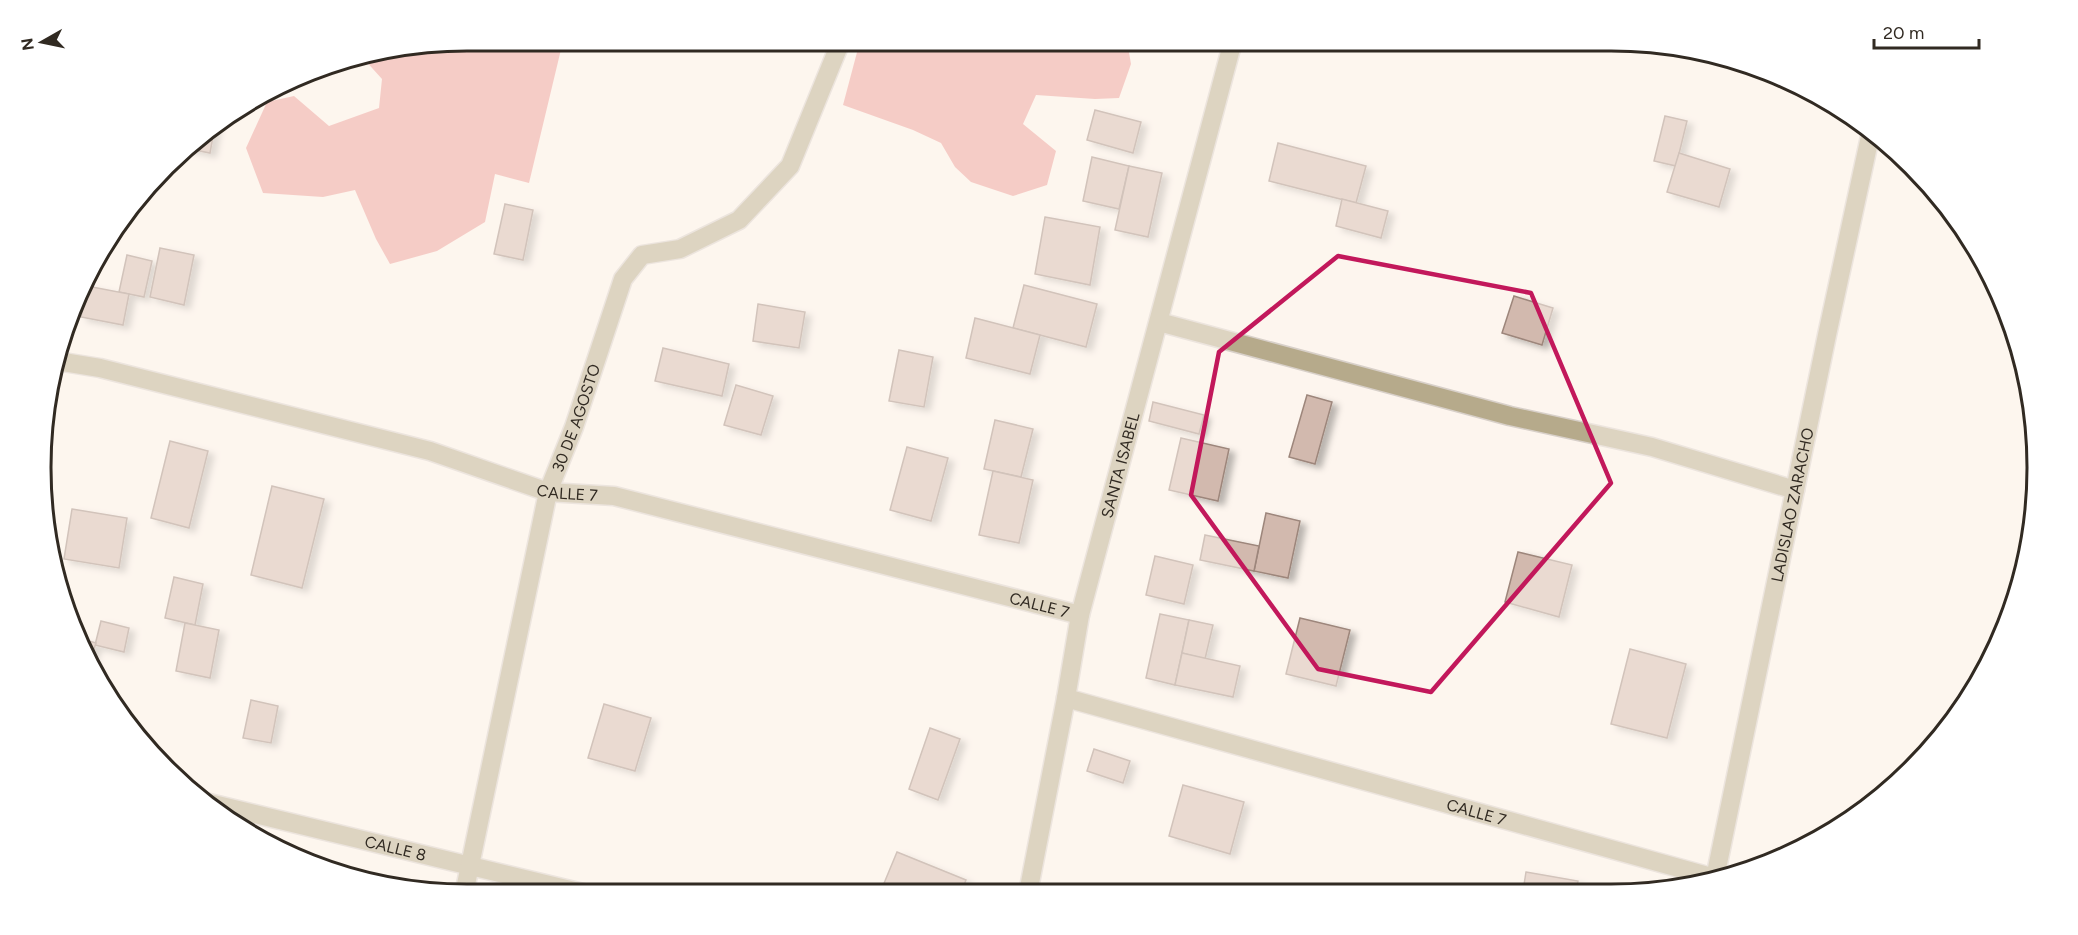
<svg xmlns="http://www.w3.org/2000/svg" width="2078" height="935" viewBox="0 0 2078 935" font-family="Figtree,sans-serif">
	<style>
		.forest { fill: #ec9a95 }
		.building { fill: #d2b9ae; stroke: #9d867b; stroke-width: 1.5; filter: url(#shadow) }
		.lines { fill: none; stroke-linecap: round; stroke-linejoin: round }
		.street-casing { stroke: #d8d0c9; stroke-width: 21 }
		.street { stroke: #b6aa8b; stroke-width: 18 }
		.marked { fill: none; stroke: #c2185b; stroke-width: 4.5; stroke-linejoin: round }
		.labels { text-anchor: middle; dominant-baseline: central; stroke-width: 4.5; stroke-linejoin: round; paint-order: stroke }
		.street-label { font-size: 16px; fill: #312a22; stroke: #fff }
		.rim { fill: none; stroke: #312a22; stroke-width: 3 }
	</style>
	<defs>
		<filter id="shadow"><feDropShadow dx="6" dy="4" stdDeviation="3" flood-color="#0004"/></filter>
	</defs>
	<rect width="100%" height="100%" fill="#fdf5ee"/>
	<g class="forest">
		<path d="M 468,41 L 563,41 L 529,183 L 495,174 L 485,222 L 437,251 L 390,264 L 376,239 L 355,190 L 323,197 L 263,193 L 246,148 L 267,102 L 294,96 L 329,126 L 379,108 L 382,79 L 363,58 Z"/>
		<path d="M 860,41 L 1127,41 L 1131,64 L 1119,98 L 1095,99 L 1036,95 L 1023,124 L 1056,151 L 1047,185 L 1013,196 L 971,182 L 955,167 L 941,143 L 913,130 L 843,105 Z"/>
	</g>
	<g class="building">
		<path d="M 1095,110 L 1141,122 L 1133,153 L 1087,140 Z"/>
		<path d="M 1665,116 L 1687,121 L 1676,166 L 1654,161 Z"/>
		<path d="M 215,125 L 210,153 L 185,148 L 186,146 Z"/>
		<path d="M 1278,143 L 1366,166 L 1356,203 L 1269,181 Z"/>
		<path d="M 1679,153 L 1730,169 L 1719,207 L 1667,192 Z"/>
		<path d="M 1092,157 L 1129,166 L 1119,209 L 1083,201 Z"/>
		<path d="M 1129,166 L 1162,173 L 1148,237 L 1115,230 Z"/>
		<path d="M 1342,199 L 1388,211 L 1381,238 L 1336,226 Z"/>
		<path d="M 505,204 L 533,210 L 523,260 L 494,254 Z"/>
		<path d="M 1045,217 L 1100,227 L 1090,285 L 1035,274 Z"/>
		<path d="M 160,248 L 194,255 L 184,305 L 150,297 Z"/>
		<path d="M 127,255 L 152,261 L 144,297 L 119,292 Z"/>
		<path d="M 1024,285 L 1097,304 L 1086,347 L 1013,328 Z"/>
		<path d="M 87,286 L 129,294 L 123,325 L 81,317 Z"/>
		<path d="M 1514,296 L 1553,308 L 1542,345 L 1502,333 Z"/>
		<path d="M 758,304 L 805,312 L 799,348 L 753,341 Z"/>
		<path d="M 975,318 L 1040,335 L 1030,374 L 966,358 Z"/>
		<path d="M 663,348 L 729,364 L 722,396 L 655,381 Z"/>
		<path d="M 899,350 L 933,357 L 924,407 L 889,401 Z"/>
		<path d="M 736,385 L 773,396 L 761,435 L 724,425 Z"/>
		<path d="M 1307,395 L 1332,402 L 1315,464 L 1289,457 Z"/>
		<path d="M 1153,402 L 1204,415 L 1199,434 L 1149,421 Z"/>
		<path d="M 995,420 L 1033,429 L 1021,477 L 984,469 Z"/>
		<path d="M 1181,438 L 1229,449 L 1218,501 L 1169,490 Z"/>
		<path d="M 170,441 L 208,451 L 189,528 L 151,518 Z"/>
		<path d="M 907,447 L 948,458 L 931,521 L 890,510 Z"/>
		<path d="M 993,471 L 1033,480 L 1019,543 L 979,535 Z"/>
		<path d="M 272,486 L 324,499 L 302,588 L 251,575 Z"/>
		<path d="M 72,509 L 127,518 L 119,568 L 64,559 Z"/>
		<path d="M 1266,513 L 1300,521 L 1288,578 L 1254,571 Z"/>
		<path d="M 1205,535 L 1259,546 L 1254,571 L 1200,560 Z"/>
		<path d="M 1518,552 L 1572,565 L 1559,617 L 1505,602 Z"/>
		<path d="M 1155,556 L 1193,565 L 1184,604 L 1146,595 Z"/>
		<path d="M 174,577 L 203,584 L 195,625 L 165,618 Z"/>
		<path d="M 1160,614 L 1189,620 L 1175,685 L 1146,678 Z"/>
		<path d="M 1300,618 L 1350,630 L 1336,686 L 1286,674 Z"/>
		<path d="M 1189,620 L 1213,625 L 1205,659 L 1182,653 Z"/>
		<path d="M 101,621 L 129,628 L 124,652 L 95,645 Z"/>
		<path d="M 185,623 L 219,630 L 210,678 L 176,671 Z"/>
		<path d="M 82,639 L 96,643 L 90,661 Z"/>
		<path d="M 1630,649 L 1686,664 L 1667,738 L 1611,724 Z"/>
		<path d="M 1182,653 L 1240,666 L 1233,697 L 1175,685 Z"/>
		<path d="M 251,700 L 278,706 L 271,743 L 243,738 Z"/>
		<path d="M 604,704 L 651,718 L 635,771 L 588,758 Z"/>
		<path d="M 930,728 L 960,739 L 938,800 L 909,789 Z"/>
		<path d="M 1094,749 L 1130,761 L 1123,783 L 1087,771 Z"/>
		<path d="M 1183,785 L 1244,802 L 1230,854 L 1169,836 Z"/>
		<path d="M 897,852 L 966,880 L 961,893 L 880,893 Z"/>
		<path d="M 1526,872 L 1578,881 L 1576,891 L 1523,891 Z"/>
	</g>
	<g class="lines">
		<g class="street-casing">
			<g id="street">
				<path d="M 1159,322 L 1510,416 L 1652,447 L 1795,490"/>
				<path id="s1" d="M 57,361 L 100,368 L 430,451 L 548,492 L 614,496 L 1080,615"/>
				<path id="s2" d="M 1066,698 L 1715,878"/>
				<path id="s3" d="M 205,802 L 587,894"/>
				<path id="s4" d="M 1715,878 L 1827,335 L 1871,132"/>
				<path id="s5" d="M 1028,893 L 1066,698 L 1080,615 L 1233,41"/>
				<path id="s6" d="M 464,894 L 548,492 L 574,427 L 623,279 L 642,255 L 680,249 L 739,220 L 790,166 L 841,41"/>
			</g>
		</g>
		<use href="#street" class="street"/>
	</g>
	<path d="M0 0H2078V935H0ZM 1338,256 L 1531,293 L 1611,483 L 1431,692 L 1318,669 L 1191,495 L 1219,352 Z" fill="#fdf5ee" fill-opacity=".55" fill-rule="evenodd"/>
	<path class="marked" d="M 1338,256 L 1531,293 L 1611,483 L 1431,692 L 1318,669 L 1191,495 L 1219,352 Z"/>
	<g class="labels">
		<g class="street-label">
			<text stroke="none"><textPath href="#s6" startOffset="490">30 DE AGOSTO</textPath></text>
			<text stroke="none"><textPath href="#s5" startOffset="438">SANTA ISABEL</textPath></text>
			<text stroke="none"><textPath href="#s1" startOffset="528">CALLE 7</textPath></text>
			<text stroke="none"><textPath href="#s4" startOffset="381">LADISLAO ZARACHO</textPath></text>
			<text stroke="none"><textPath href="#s1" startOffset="1014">CALLE 7</textPath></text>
			<text stroke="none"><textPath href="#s2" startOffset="426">CALLE 7</textPath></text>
			<text stroke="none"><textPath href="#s3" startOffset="196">CALLE 8</textPath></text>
		</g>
	</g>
	<path d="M0 0H2078V935H0ZM467 51H1611A416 416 0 0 1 2027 467V468A416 416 0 0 1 1611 884H467A416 416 0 0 1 51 468V467A416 416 0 0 1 467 51Z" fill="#fff" fill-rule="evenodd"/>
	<path class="rim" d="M467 51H1611A416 416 0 0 1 2027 467V468A416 416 0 0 1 1611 884H467A416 416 0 0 1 51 468V467A416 416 0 0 1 467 51Z"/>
	<g transform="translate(42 42) rotate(261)" stroke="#ffffff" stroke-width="4.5" paint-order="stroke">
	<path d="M0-4.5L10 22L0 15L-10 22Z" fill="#312a22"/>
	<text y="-9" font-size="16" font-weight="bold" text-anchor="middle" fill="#312a22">N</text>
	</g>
	<path d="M1874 39v9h105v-9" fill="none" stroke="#312a22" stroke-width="3"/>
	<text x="1883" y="39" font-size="18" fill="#312a22" stroke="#ffffff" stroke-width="4.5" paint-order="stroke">20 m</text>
</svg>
